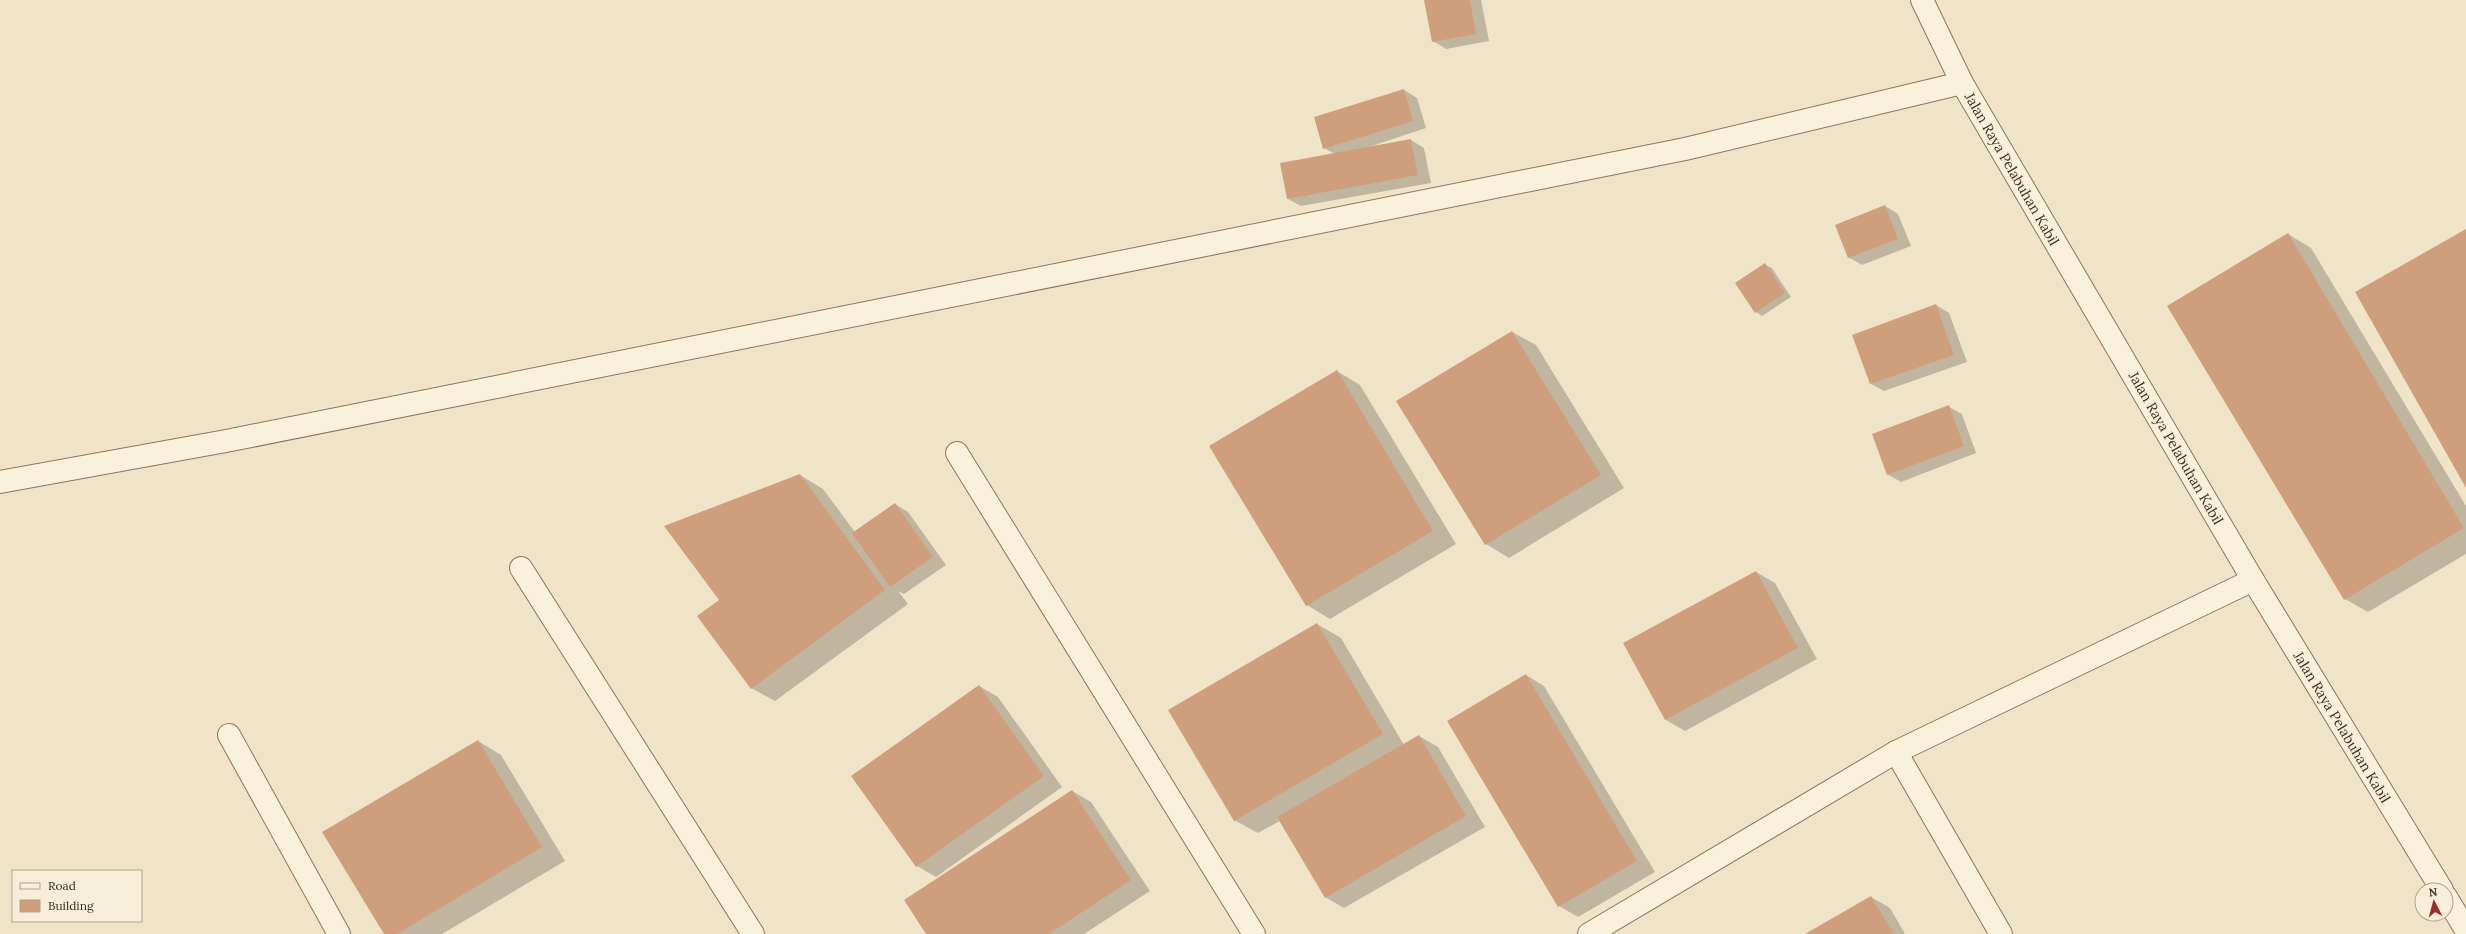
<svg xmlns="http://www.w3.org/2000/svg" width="2466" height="934" viewBox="0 0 2466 934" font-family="Lora,serif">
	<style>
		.shadow { fill: #0003 }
		.building { fill: #cf9f7d }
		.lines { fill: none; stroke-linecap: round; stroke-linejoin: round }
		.service-casing { stroke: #8d765c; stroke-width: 24 }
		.minor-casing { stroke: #8d765c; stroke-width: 24 }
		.service { stroke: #faf1dc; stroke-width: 22 }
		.minor { stroke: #faf1dc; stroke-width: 22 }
		.labels { text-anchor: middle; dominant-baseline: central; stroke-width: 3; stroke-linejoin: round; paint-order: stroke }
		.street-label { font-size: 14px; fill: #3d2e20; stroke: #f7eed8 }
	</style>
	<rect width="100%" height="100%" fill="#f0e4c8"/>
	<g class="shadow">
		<path d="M 1425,0 L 1481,0 L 1489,41 L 1446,49 L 1433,41 Z"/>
		<path d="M 1404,90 L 1417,98 L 1426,128 L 1363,149 L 1411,140 L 1424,148 L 1431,183 L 1301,206 L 1288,199 L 1335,154 L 1324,148 Z"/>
		<path d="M 1885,206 L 1898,214 L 1911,246 L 1862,265 L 1848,257 Z"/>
		<path d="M 2288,234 L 2311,248 L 2466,506 L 2466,554 L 2368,612 L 2345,599 Z"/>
		<path d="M 1765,265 L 1772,268 L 1791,297 L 1762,316 L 1756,312 Z"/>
		<path d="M 1936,305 L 1949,313 L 1967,362 L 1884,391 L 1871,384 Z"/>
		<path d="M 1512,332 L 1536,345 L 1624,488 L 1509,558 L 1486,544 Z"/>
		<path d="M 1337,371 L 1360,385 L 1456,544 L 1330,619 L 1307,605 Z"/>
		<path d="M 1949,407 L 1962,414 L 1976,453 L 1901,482 L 1887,474 Z"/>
		<path d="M 800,475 L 823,489 L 855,532 L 895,504 L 908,512 L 946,565 L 904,594 L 898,591 L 908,604 L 775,701 L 751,688 L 721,600 Z"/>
		<path d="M 1756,572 L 1775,583 L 1817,659 L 1685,731 L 1666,720 L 1624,644 Z"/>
		<path d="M 1317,624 L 1341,638 L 1404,745 L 1419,736 L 1438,747 L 1485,827 L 1344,908 L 1325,897 L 1280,821 L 1258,833 L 1234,820 Z"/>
		<path d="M 1526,675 L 1544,686 L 1655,872 L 1578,917 L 1559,906 Z"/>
		<path d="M 979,686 L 998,697 L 1062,787 L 936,877 L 917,866 Z"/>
		<path d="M 478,741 L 501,755 L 565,861 L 442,934 L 385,934 Z"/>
		<path d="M 1072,791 L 1091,802 L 1150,891 L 1084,934 L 928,934 Z"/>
		<path d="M 1871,897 L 1890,908 L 1905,934 L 1807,934 Z"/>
	</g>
	<g class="building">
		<path d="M 1424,0 L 1470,0 L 1476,34 L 1432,42 Z"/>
		<path d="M 1404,89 L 1413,121 L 1323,149 L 1314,117 Z"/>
		<path d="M 1411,139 L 1418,175 L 1287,199 L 1280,163 Z"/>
		<path d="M 1885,205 L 1898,239 L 1848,258 L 1835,225 Z"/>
		<path d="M 2466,229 L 2466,488 L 2355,292 Z"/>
		<path d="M 2288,233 L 2464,528 L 2344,600 L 2167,306 Z"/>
		<path d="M 1765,263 L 1785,293 L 1755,313 L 1735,283 Z"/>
		<path d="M 1936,304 L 1954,355 L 1870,384 L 1852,335 Z"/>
		<path d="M 1512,331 L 1601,475 L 1485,545 L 1396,401 Z"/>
		<path d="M 1337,370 L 1433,531 L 1306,606 L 1209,446 Z"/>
		<path d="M 1949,405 L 1964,446 L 1887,475 L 1872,434 Z"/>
		<path d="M 800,474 L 885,590 L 751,689 L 697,616 L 719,600 L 664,526 Z"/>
		<path d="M 895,503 L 933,557 L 890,587 L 852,533 Z"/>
		<path d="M 1756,571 L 1798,648 L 1665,720 L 1623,643 Z"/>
		<path d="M 1317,623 L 1383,734 L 1234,821 L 1168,710 Z"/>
		<path d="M 1526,674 L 1637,861 L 1558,907 L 1447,721 Z"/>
		<path d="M 979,685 L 1044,776 L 916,867 L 851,776 Z"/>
		<path d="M 1419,735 L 1466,816 L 1325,898 L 1277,817 Z"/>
		<path d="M 478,740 L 542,847 L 397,934 L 384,934 L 322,832 Z"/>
		<path d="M 1072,790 L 1131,880 L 1049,934 L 926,934 L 904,900 Z"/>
		<path d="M 1871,896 L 1894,934 L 1805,934 Z"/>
	</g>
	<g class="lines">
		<g class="service-casing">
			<g id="service">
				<path d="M 1922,0 L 1962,83 L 2253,580 L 2442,890"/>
				<path d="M 957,453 L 1254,934"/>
				<path d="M 521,568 L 753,934"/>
				<path d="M 229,735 L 339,934"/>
				<path d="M 1896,752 L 2001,934"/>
				<path d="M 2446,897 L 2466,930"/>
				<path d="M 1589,934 L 1896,752 L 2253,580"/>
			</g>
		</g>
		<g class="minor-casing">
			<path id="minor" d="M 0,482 L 226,441 L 1685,149 L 1962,83"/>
		</g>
		<use href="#service" class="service"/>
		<use href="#minor" class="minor"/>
	</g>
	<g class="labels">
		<g class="street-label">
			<text transform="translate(2012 169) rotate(60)">Jalan Raya Pelabuhan Kabil</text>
			<text transform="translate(2176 448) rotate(60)">Jalan Raya Pelabuhan Kabil</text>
			<text transform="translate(2342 727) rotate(59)">Jalan Raya Pelabuhan Kabil</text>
		</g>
	</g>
	<rect x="12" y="870" width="130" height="52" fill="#f7eed8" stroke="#ada18e"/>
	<rect x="20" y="883" width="20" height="6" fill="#faf1dc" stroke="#ada18e"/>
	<text x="48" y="890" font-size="12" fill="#3d2e20">Road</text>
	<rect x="20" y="900" width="20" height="12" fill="#cf9f7d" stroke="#ada18e"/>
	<text x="48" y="910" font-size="12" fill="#3d2e20">Building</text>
	<g transform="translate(2434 902) rotate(354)"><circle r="19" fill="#f7eed8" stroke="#ada18e"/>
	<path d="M0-3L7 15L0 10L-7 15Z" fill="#9e2a2b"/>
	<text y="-6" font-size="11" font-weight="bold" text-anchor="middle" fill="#3d2e20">N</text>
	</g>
</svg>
